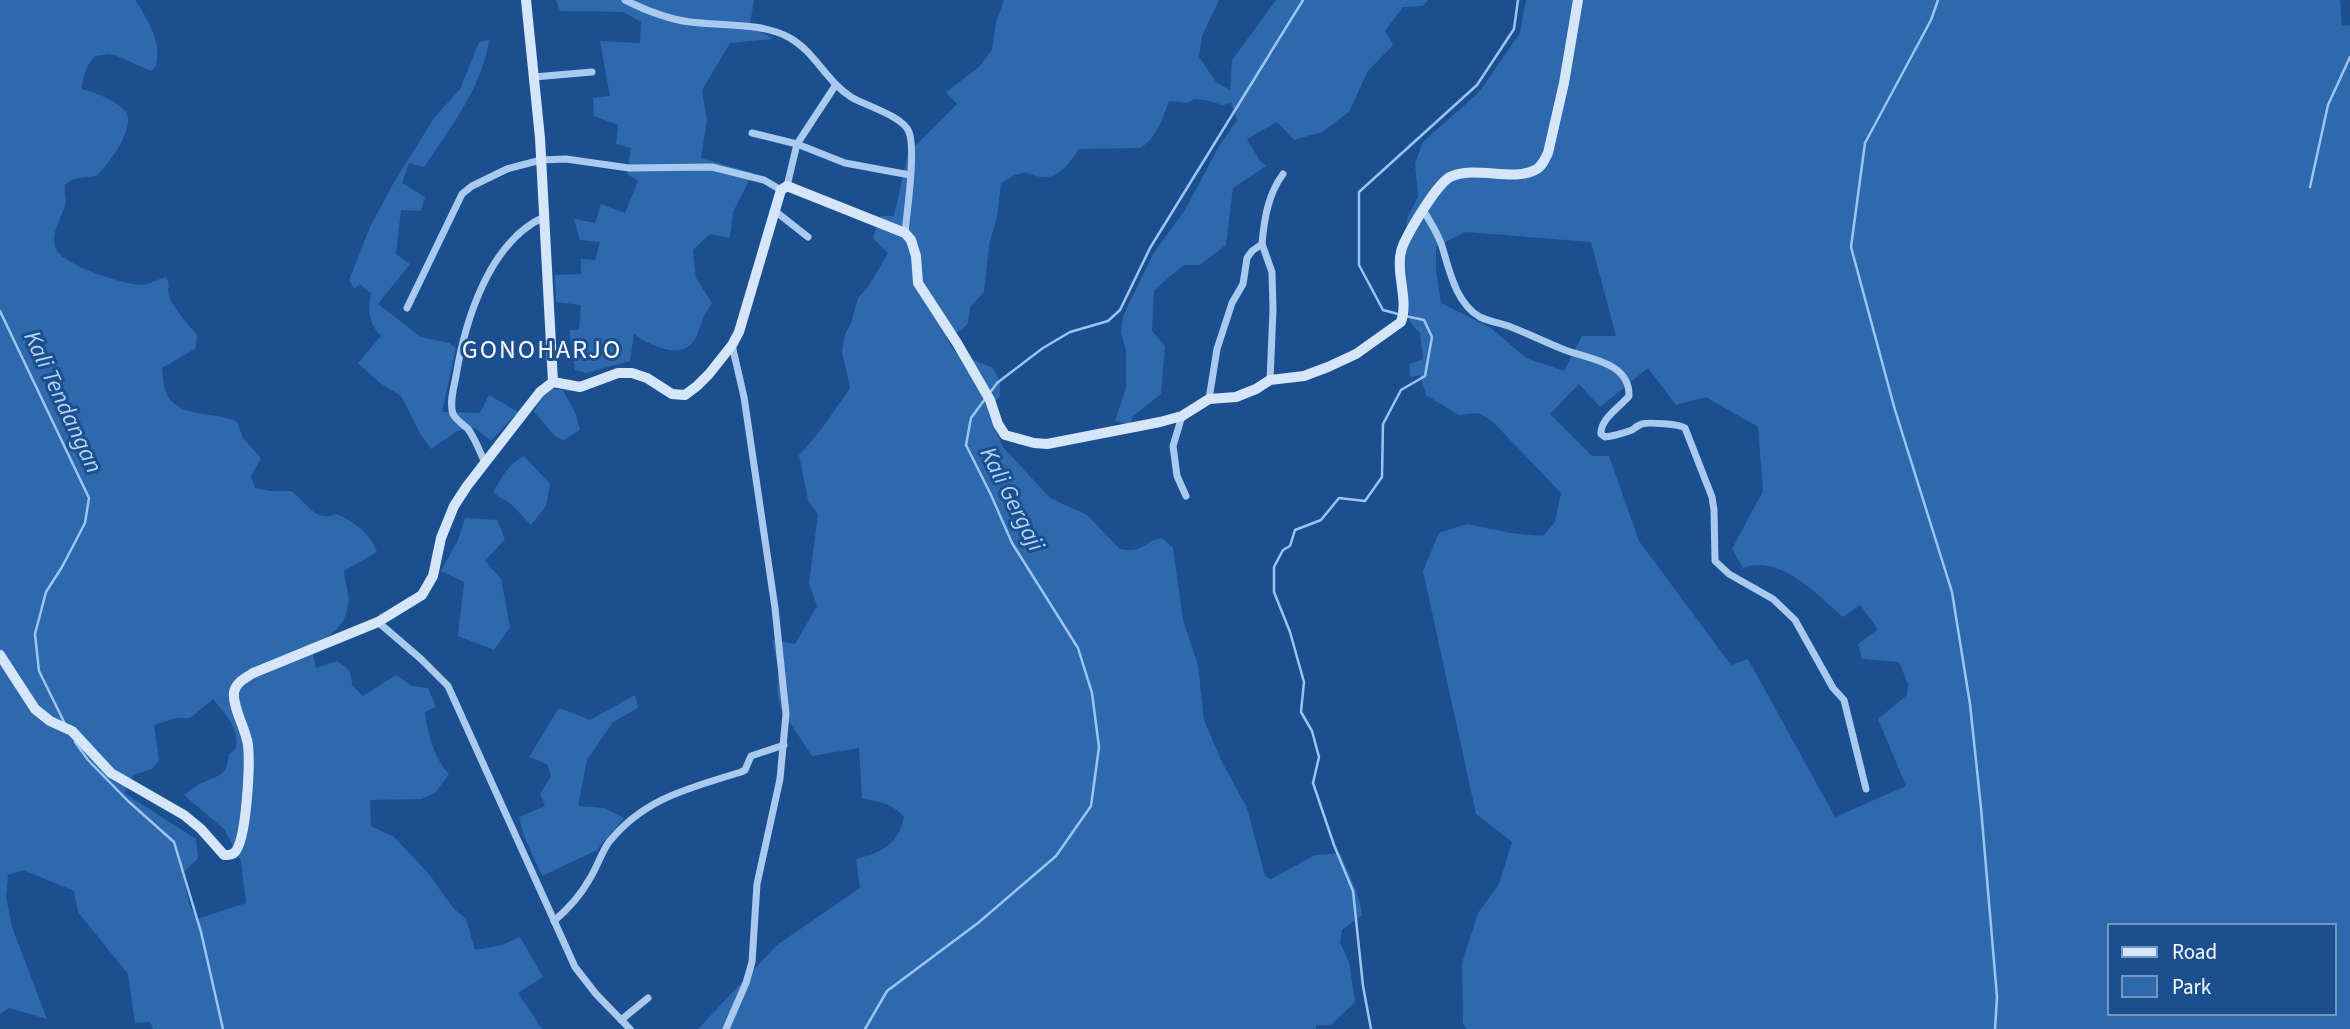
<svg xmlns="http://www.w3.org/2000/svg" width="2350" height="1029" viewBox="0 0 2350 1029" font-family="'Source Sans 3',sans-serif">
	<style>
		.green { fill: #2e69ad; fill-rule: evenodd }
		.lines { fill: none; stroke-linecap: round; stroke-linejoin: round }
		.stream { stroke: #9cc4f0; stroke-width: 2.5 }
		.street { stroke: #a9c9ee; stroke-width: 7 }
		.secondary { stroke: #d6e6fa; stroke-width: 10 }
		.labels { text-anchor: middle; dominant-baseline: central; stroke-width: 6; stroke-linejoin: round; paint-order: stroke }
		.water-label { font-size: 24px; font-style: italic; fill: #b5d3f5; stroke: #1b4f8f }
		.quarter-label { font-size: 26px; letter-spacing: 2px; fill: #fff; stroke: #1b4f8f }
	</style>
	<rect width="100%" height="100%" fill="#1b4f8f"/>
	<g class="green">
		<path d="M 0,0 L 135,0 C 148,19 162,43 156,66 L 151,71 L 117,56 L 109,54 L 95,56 C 87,64 82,78 82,89 C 94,92 127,104 128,118 C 130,134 108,166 96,176 C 84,178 75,176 65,185 C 64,192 67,199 65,206 C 61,218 51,233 55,247 C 60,265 123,284 141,285 C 149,285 158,279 166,277 C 171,285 167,287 169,295 C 173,309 188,324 197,335 L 195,349 L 162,368 C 163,375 163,383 165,390 C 175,420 215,410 237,422 L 243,438 L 261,458 L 251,476 L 255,488 L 270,491 L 291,491 C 306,501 315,524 336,514 C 353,520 371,534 377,552 L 344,571 C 345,582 350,595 348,605 C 346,626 328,638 311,647 L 316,668 L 337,661 C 348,668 352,672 352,685 L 363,696 L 396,675 L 412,686 L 428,688 L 436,707 L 425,712 C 427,731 434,759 449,774 L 435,793 L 421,799 L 370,800 L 371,826 L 394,837 L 429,874 L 453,908 L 466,919 L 475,950 L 502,945 L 520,937 L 543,977 L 518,993 L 542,1029 L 153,1029 L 150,1022 L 135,1023 L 128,974 L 78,912 L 74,891 L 23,870 L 8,875 L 6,897 L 12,927 L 47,1019 L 9,1008 L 0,1014 ZM 213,699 C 225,714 239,727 236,748 L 229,754 C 226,776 222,774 204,782 C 197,785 190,790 184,795 L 224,829 L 241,861 L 246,903 L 197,919 L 189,903 L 183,873 L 198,858 L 196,839 L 124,793 L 133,775 L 152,769 L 159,760 L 154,725 L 176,718 L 190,718 Z"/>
		<path d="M 556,0 L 754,0 L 750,25 L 773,39 L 730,43 L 702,90 L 707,120 L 701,158 L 753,173 L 733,212 L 730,238 L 710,234 L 693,250 L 696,278 L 712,303 C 703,315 701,327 695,339 C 682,362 649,345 634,334 L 630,361 L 586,373 L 575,370 L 569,330 L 579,330 L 581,305 L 556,302 L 555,275 L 581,274 L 581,259 L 595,260 L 600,242 L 580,240 L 574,219 L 595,223 L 601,204 L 625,213 L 638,181 L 627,174 L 631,148 L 616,144 L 618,125 L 594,116 L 593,98 L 610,96 L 600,41 L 640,43 L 641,22 L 623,12 L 560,11 Z"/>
		<path d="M 1004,0 L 1219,0 L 1202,36 L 1199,57 L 1216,82 L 1230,90 L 1232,60 L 1276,0 L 1428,0 L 1423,6 L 1403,7 L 1385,31 L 1393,45 L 1368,71 L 1349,112 L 1322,132 L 1294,140 L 1277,122 L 1247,139 L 1260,161 L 1266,166 L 1233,188 L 1226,245 L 1200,265 L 1184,265 L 1154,290 L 1152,331 L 1165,346 L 1161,394 L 1132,417 L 1131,425 L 1115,421 L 1126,388 L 1126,351 L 1121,332 L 1123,316 L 1153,254 L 1185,210 L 1219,146 L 1237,120 L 1231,103 L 1223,105 L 1204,100 L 1194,99 L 1187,103 L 1169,101 C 1163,117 1156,140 1140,148 L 1079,149 C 1063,172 1053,185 1025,172 L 1013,176 L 1001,183 L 997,217 L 989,245 L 984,292 L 970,307 L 968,323 L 962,330 L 946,337 L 955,352 L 993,368 L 1000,381 L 1000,396 L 988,412 L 1003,447 L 1050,498 L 1087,515 L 1120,549 C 1144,554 1143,541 1162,538 L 1173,548 L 1183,620 L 1198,665 L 1204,720 L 1221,760 L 1247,808 L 1265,876 L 1271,879 L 1315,855 L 1340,853 C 1349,875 1359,892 1362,915 L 1342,930 L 1340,943 L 1349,962 L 1355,1002 L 1331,1025 L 1316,1025 L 1316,1029 L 698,1029 L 777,945 L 860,888 L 856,859 C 881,853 899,844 904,817 C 893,803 878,802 862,798 L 859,748 L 812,756 L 781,709 L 777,691 L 779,672 L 772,640 L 795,644 L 817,606 L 809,583 L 818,514 L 808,500 L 799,455 C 819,435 834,411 850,388 L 842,352 L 845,334 L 851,323 L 858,298 L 868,287 L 888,253 L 873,238 L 880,216 L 894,216 L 908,153 L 957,104 L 946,92 L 979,67 L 992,50 L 996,22 Z"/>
		<path d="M 1526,0 L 2340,0 L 2342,26 L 2350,25 L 2350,1029 L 1467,1029 L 1463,1024 L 1462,963 L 1478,913 L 1499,884 L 1512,842 L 1476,814 L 1423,571 L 1439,533 L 1467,524 L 1511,533 L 1543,536 L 1555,522 L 1561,493 L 1492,421 L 1478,413 L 1459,415 L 1426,395 L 1420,375 L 1410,377 L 1409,364 L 1423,359 L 1420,333 L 1410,322 L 1405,265 L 1407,218 L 1418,197 L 1415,163 L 1423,142 L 1479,92 L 1520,33 ZM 1465,232 L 1591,242 L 1616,336 L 1582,336 L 1564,371 L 1526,358 L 1491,328 L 1441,303 L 1436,271 L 1436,247 ZM 1648,368 L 1676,405 L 1706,397 L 1758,427 L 1763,491 L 1732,549 L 1743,568 C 1781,554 1816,594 1843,617 L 1860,605 L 1878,629 L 1858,644 L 1862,659 L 1899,662 L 1908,684 L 1907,695 L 1878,719 L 1906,786 L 1835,817 L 1748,659 L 1731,665 L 1639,541 L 1609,456 L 1592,456 L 1550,414 L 1579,384 L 1600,407 ZM 2110,926 L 2334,926 L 2334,1013 L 2110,1013 Z"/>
		<path d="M 489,40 C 482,88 450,128 424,167 L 409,163 L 402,183 L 425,197 L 421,211 L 401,210 L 396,254 L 410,264 L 378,304 L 421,337 L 449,343 L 456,348 L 442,412 L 480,413 L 489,395 L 518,412 L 491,441 L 475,428 L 457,431 L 431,449 L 420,433 L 401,396 L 380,383 L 358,363 L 381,336 C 369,323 367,311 371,294 L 360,284 L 354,289 L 349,280 L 370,227 L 393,184 L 434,118 L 460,89 L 479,42 Z"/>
		<path d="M 551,389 L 563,390 L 576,415 L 580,430 L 564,440 L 556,437 L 534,412 L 541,397 Z"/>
		<path d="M 524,456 L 550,484 L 546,506 L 531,525 L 510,503 L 493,493 C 501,478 508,464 524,456 Z"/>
		<path d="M 465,518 L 497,520 L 505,539 L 485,561 L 501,579 L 510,627 L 494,650 L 458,636 L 464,582 L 441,571 L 458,540 Z"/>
		<path d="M 635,695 L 638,708 L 613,722 L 587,760 L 578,806 L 604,808 L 624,818 L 597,850 L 542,876 L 524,836 L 519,817 L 545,806 L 540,794 L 551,776 L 547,764 L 529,757 L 559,708 L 590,720 Z"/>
	</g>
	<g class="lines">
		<g class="stream">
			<path d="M 1938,0 L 1931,20 L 1865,143 L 1851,247 L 1895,410 L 1952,592 L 1970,704 L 1981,808 L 1997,997 L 1995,1029"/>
			<path d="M 2310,187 L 2328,105 L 2350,57"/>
			<path d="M 0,311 L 89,498 L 85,523 L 62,567 L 46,592 L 35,634 L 39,671 L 65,724"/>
			<path d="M 1398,314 L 1383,310 L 1359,265 L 1359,192 L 1477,85 L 1514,29 L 1518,0"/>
			<path d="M 989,394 L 997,383 L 1043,348 L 1070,332 L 1108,321 L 1120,310 L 1150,248 L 1303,0"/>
			<path d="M 75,742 L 88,760 L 128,801 L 174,842 L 201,932 L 223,1029"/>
			<path d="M 865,1029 L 887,991 L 978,923 L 1056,856 L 1091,806 L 1099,747 L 1092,693 L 1078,648 L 1012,543 L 991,495 L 966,445 L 971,418 L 985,399"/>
			<path d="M 1371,1029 L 1363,986 L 1353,891 L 1334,845 L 1313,783 L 1319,757 L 1312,731 L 1301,712 L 1304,682 L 1290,632 L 1274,592 L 1274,567 L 1283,550 L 1290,546 L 1295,530 L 1321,520 L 1339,498 L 1365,501 L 1382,477 L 1383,424 L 1401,390 L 1425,376 L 1432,337 L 1424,320 L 1405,316"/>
		</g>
		<g class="street">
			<path d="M 625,0 C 645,10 667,19 690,22 C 721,26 762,22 790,38 C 815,52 826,81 851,97 C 866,106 903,116 909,132 C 916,150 907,211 905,233"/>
			<path d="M 534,77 L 592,72"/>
			<path d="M 752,133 L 797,144 L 845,163 L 910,175"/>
			<path d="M 787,186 L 797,144 L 835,86"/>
			<path d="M 1423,210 C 1430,221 1436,231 1441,243 C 1449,268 1455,303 1480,317 C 1490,322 1501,323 1511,327 C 1529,334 1547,343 1565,350 C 1588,359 1630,362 1629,396 C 1620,407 1600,419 1601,434 L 1605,437 C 1613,436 1624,433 1632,430 C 1635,428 1638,425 1642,424 C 1648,422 1680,424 1685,428 L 1712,497 L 1714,510 L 1715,561 L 1729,574 L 1773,599 L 1795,620 L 1833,688 L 1844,700 L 1866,789"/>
			<path d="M 775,211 L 808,237"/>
			<path d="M 1262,244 L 1272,272 L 1273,310 L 1270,380"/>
			<path d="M 407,308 L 462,194 L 472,186 L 507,169 L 541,160 L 566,159 L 629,168 L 712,167 L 764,180 L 781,190"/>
			<path d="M 1209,399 L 1217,349 L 1232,303 L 1243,284 L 1247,258 L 1252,251 L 1262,244 C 1264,220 1268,194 1283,174"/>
			<path d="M 1182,416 L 1173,446 L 1177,476 L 1186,496"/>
			<path d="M 485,463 C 480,452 475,438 468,429 C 463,424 456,420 453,414 C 449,403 454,387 456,376 C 465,321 489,242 544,217"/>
			<path d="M 378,622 L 421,659 L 448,686 L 575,967 L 596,994 L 630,1029"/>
			<path d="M 554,921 C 568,909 580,896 589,880 C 597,868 601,853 609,842 C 644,798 690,788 741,772 L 745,770 L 751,756 L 784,745"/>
			<path d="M 621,1020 L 648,998"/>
			<path d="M 726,1029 L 746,983 L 752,962 L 757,884 L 780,779 L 786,714 L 775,608 L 744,397 L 732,345"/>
		</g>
		<g class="secondary">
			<path d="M 553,382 L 580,387 L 618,373 L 632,373 L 647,378 L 672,394 L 685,395 L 697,386 L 709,374 L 732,345 L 739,332 L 781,190 L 787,186 L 905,233 L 911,240 L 916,256 L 918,283 L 957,343 L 990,400 L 998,424 L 1005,435 L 1034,443 L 1047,444 L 1160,422 L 1182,416 L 1209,399 L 1236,397 L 1256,389 L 1270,380 L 1304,376 L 1328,367 L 1356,354 L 1401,322 C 1410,298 1392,267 1404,243 C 1411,228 1437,184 1450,177 C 1475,165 1512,182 1535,170 C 1542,167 1545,159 1548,153 L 1564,83 L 1578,0"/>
			<path d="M 0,655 L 35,709 L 50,721 L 72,731 L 111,773 L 184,815 L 201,829 L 224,855 C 229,855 230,856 234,853 C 247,842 250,763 248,745 C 246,729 232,707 234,692 C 236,682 246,678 253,673 L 378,622 L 422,595 L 433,576 L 441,538 L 454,506 L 467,486 L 540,392 L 553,382 L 540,138 L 526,0"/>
		</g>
	</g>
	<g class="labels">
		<g class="water-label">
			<text transform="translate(63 402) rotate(65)">Kali Tendangan</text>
			<text transform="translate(1012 499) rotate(63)">Kali Gergaji</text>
		</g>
		<g class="quarter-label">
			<text x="542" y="349">GONOHARJO</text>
		</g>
	</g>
	<rect x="2108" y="924" width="228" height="91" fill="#1b4f8f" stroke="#7695bc" stroke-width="2"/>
	<rect x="2122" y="947" width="35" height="10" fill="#d6e6fa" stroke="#7695bc" stroke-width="2"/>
	<text x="2172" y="959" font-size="21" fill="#ffffff">Road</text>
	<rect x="2122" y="976" width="35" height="21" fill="#2e69ad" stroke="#7695bc" stroke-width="2"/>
	<text x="2172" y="994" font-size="21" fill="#ffffff">Park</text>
</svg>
